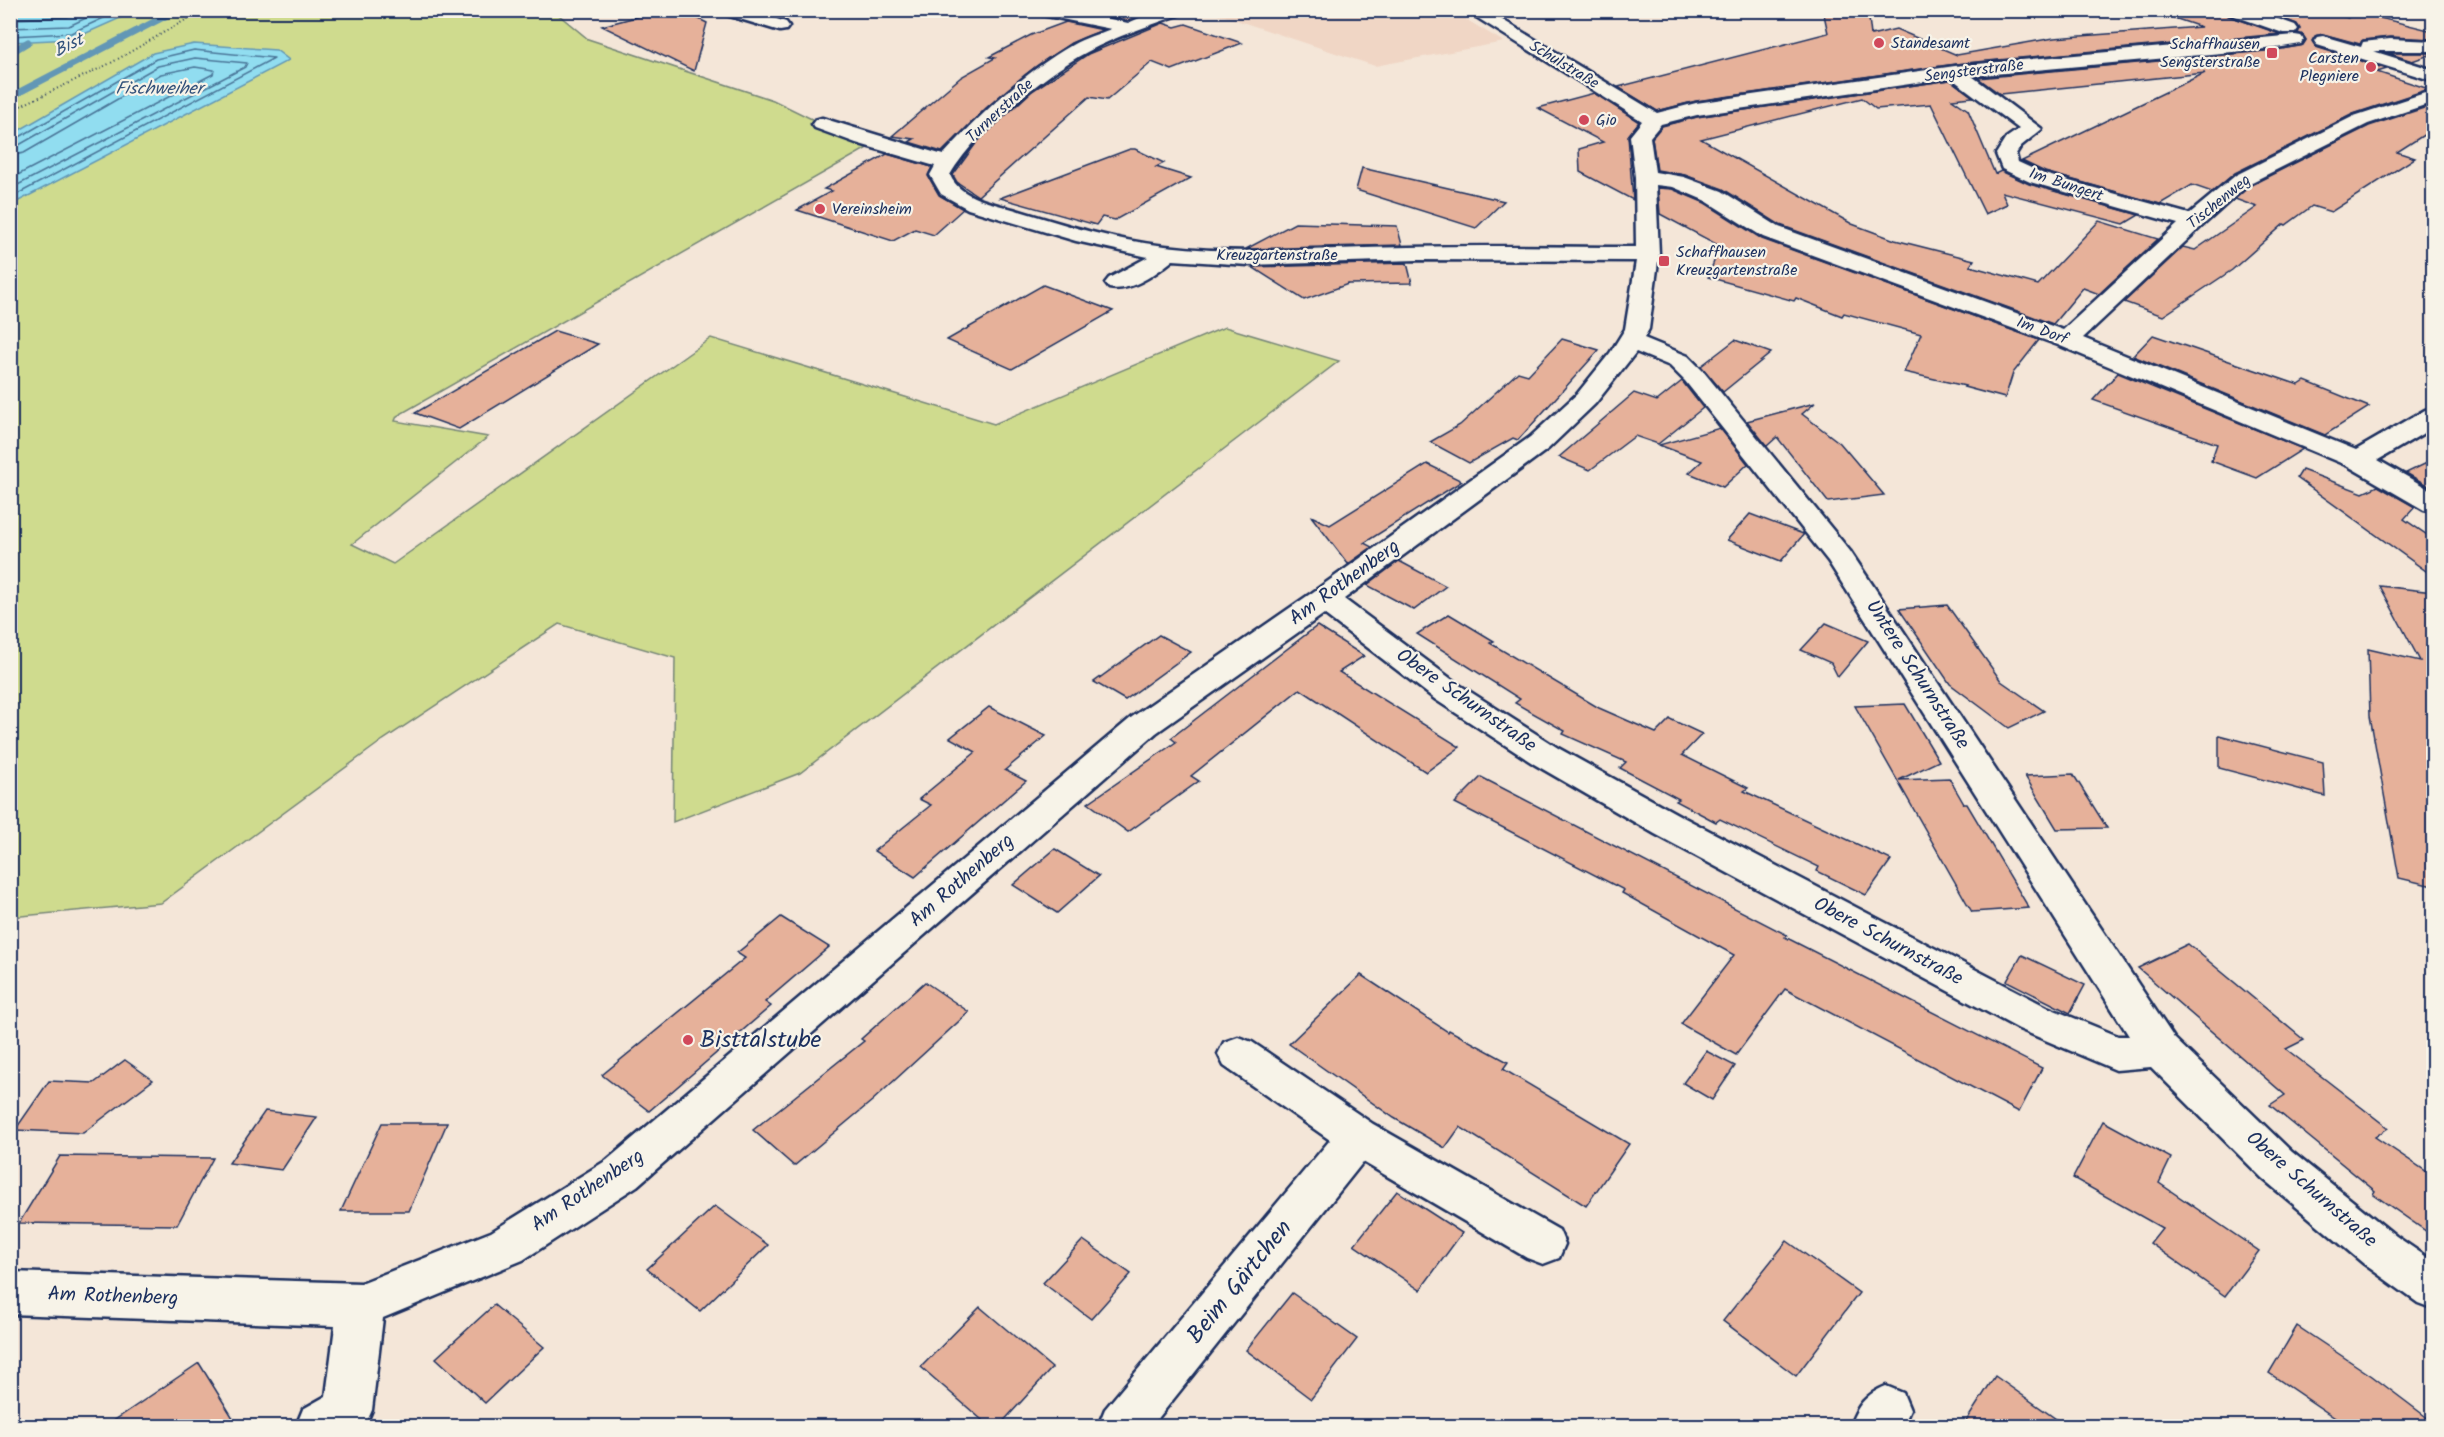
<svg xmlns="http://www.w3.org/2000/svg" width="2444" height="1437" viewBox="0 0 2444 1437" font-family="Kalam,sans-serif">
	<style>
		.built { fill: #f0d6c5 }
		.green { fill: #cfdb8e; stroke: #758576; stroke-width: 1.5 }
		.water { fill: #91ddf0; stroke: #6297b6; stroke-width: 1.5 }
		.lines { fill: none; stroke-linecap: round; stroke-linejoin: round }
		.shore { stroke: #4a7598; stroke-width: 1.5 }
		.stream { stroke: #6297b6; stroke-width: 7 }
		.building { fill: #e6b19a; stroke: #1b2f5e; stroke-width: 1.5 }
		.minor-casing { stroke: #1b2f5e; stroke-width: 5 }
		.path { stroke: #1b2f5e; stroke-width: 2; stroke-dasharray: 1 3; stroke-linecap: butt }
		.minor { fill: #f7f3e8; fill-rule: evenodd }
		.poi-dot { fill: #d1495b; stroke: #f7f3e8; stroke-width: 2 }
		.labels { text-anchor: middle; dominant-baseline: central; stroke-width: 4.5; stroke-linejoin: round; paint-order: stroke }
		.far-poi-label { font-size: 16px; fill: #1b2f5e; stroke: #f7f3e8; text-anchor: start }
		.far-street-label { font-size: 16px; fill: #1b2f5e; stroke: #f7f3e8 }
		.far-water-label { font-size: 18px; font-style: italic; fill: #33527b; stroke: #f7f3e8 }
		.street-label { font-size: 20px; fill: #1b2f5e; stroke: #f7f3e8 }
		.near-poi-label { font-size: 24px; fill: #1b2f5e; stroke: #f7f3e8; text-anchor: start }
		.near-street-label { font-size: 24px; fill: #1b2f5e; stroke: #f7f3e8 }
	</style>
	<rect width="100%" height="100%" fill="#f4e6d8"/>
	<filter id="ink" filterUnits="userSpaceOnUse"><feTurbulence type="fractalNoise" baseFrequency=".0167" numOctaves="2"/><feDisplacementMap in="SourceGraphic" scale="12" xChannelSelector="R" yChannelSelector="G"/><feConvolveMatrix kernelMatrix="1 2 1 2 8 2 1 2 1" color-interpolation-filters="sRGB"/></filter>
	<g filter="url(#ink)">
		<path class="built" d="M 1209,11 L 1452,11 L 1504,42 L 1375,66 Z"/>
		<path class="green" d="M 11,11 L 554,11 L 588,39 L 773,100 L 869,147 L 397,416 L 395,421 L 488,437 L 352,544 L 393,564 L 711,338 L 994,424 L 1225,327 L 1339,361 L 800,773 L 673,822 L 675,658 L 559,624 L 383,740 L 161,903 L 11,917 Z"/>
		<g class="water">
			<path d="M 11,10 L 136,10 L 136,11 L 73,39 L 11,42 Z"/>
			<path d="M 194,44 L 276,50 L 289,60 L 11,205 L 11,135 L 153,53 Z"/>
		</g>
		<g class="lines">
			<g class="shore">
				<path d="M 10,19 L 67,17 L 82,10"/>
				<path d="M 10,28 L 69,26 L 103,10"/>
				<path d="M 10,36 L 71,33 L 121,10"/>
				<path d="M 10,140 L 16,139 L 156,59 L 194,50 L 274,58 L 10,198"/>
				<path d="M 10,147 L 19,145 L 158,66 L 195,58 L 247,63 L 245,67 L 10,189"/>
				<path d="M 10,156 L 24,153 L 161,74 L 195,67 L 214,70 L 213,74 L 10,179"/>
			</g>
			<g class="stream">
				<path d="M 10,53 L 28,42"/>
				<path d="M 10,97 L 177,10"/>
			</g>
		</g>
		<g class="building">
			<path d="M 645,10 L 681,10 L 707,23 L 694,71 L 602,26 L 643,15 Z"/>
			<path d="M 1098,10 L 1125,10 L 1140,15 L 1128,21 L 1092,13 Z"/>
			<path d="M 1823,10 L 1868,10 L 1871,35 L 1896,29 L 1957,55 L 2054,38 L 2201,27 L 2171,17 L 2172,10 L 2225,10 L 2228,16 L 2280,34 L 1955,64 L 1696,101 L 1657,111 L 1618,87 L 1828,33 Z"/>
			<path d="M 2261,10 L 2318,10 L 2348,18 L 2356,12 L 2433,31 L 2433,39 L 2390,37 L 2363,40 L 2360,44 L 2323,34 L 2315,36 L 2312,41 L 2316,47 L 2387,69 L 2377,72 L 2429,89 L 2353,114 L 2235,173 L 2212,192 L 2192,185 L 2160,204 L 2045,172 L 2022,161 L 2205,73 L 2000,94 L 1978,78 L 2276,50 L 2303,45 L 2306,40 L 2303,35 L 2298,33 L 2300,29 L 2297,24 Z"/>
			<path d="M 1066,22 L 1103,30 L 1071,43 L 1035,67 L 986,108 L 942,152 L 909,142 L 914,139 L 892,136 L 961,77 L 995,58 L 989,57 L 1031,35 Z"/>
			<path d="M 1163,23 L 1175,27 L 1186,24 L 1242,43 L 1172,70 L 1152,62 L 1107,100 L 1089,97 L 978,196 L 957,182 L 953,175 L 977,142 L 1032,91 L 1088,54 Z"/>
			<path d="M 2388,53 L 2433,53 L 2433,54 L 2412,61 Z"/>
			<path d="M 1950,80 L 1973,97 L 1952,99 L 1968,110 L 1995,174 L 2001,171 L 2029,184 L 2139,215 L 2124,224 L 2002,192 L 2007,204 L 1985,214 L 1931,104 L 1876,109 L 1862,98 L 1701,139 L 1852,224 L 1895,240 L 1974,260 L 1970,266 L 2038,285 L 2099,221 L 2158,239 L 2099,294 L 2083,288 L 2053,324 L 1780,225 L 1723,189 L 1685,175 L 1657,170 L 1652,138 L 1662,126 L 1697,117 Z"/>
			<path d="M 1594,93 L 1639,122 L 1628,136 L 1633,200 L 1580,172 L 1579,149 L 1603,142 L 1538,108 Z"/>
			<path d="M 2433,105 L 2433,129 L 2397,152 L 2415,158 L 2331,212 L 2312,206 L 2286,225 L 2284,224 L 2232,270 L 2163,316 L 2124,302 L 2183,247 L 2195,250 L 2257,207 L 2235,199 L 2251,185 L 2369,126 Z"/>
			<path d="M 1130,149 L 1135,149 L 1164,163 L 1156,167 L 1191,178 L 1115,220 L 1102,217 L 1096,225 L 1000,198 Z"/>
			<path d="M 887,154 L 932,167 L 928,176 L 939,195 L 963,209 L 934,235 L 915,229 L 893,241 L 797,210 L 832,191 L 824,189 Z"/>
			<path d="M 1362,168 L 1504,201 L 1476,228 L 1356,190 Z"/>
			<path d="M 1658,188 L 1672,189 L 1705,203 L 1762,239 L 2039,340 L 2013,373 L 2005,398 L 1964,387 L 1965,386 L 1904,372 L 1921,334 L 1844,313 L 1842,316 L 1796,298 L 1794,301 L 1708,277 L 1720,246 L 1660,214 Z"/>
			<path d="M 1295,223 L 1397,226 L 1402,245 L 1246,249 Z"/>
			<path d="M 1407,263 L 1412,283 L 1348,284 L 1304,300 L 1252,267 Z"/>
			<path d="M 1043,285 L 1113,311 L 1012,369 L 947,340 Z"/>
			<path d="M 555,331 L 598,344 L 459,429 L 415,413 Z"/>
			<path d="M 2153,335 L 2299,385 L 2305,381 L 2369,407 L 2325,435 L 2133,356 Z"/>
			<path d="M 1562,339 L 1599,350 L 1518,440 L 1513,438 L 1469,463 L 1430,442 L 1460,425 L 1518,372 L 1528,375 Z"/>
			<path d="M 1735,340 L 1771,353 L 1723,392 L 1701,366 Z"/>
			<path d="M 2118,373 L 2303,449 L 2257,478 L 2211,461 L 2217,444 L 2093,400 Z"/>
			<path d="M 1682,381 L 1703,408 L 1658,444 L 1635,436 L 1590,470 L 1559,457 L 1634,393 L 1657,401 Z"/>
			<path d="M 1815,403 L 1802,414 L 1840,443 L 1884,495 L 1828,502 L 1777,437 L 1767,446 L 1747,421 Z"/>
			<path d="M 1720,428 L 1748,464 L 1723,487 L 1689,473 L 1702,461 L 1659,445 Z"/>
			<path d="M 2433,460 L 2432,488 L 2406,473 Z"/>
			<path d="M 1427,464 L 1462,481 L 1364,543 L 1372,547 L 1348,564 L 1311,516 L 1330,525 Z"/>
			<path d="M 2302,470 L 2363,493 L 2378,486 L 2415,507 L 2404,519 L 2433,539 L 2433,576 L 2297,478 Z"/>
			<path d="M 1750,514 L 1803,534 L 1804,534 L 1781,561 L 1727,540 Z"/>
			<path d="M 1399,561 L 1446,586 L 1414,610 L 1367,585 Z"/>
			<path d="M 2380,586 L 2433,592 L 2433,886 L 2399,878 L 2370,716 L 2368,649 L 2420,661 Z"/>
			<path d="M 1947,605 L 2001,681 L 2044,711 L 2009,728 L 1950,684 L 1899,609 Z"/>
			<path d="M 1449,614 L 1494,641 L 1490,643 L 1599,708 L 1656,733 L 1670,719 L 1702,734 L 1682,755 L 1748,788 L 1744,791 L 1891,860 L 1866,895 L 1817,871 L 1819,867 L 1720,819 L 1716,822 L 1676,801 L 1679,799 L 1620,768 L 1626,762 L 1563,734 L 1565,731 L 1515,703 L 1520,699 L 1417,634 Z"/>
			<path d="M 1826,623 L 1868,641 L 1838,677 L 1831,663 L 1801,650 Z"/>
			<path d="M 1317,626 L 1364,656 L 1339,672 L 1460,747 L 1426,772 L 1300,689 L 1191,776 L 1199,781 L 1128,832 L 1088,803 L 1176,742 L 1171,738 Z"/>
			<path d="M 1159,635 L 1191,652 L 1125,700 L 1094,682 Z"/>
			<path d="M 1905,704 L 1939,761 L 1899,780 L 1949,778 L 1964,804 L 1967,804 L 2029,908 L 1972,912 L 1855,706 Z"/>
			<path d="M 989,707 L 1046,736 L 1005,770 L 1026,781 L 915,877 L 874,851 L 931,805 L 919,799 L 976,752 L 950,738 Z"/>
			<path d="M 2219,735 L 2323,762 L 2325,796 L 2219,768 Z"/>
			<path d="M 2073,774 L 2107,828 L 2057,829 L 2025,776 Z"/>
			<path d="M 1481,777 L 1787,935 L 1785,937 L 2042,1068 L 2019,1112 L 1785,989 L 1736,1055 L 1681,1024 L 1734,955 L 1622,893 L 1624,890 L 1455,803 Z"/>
			<path d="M 1055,849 L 1099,876 L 1057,913 L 1013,885 Z"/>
			<path d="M 781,917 L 829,947 L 765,1002 L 771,1006 L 649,1111 L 602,1075 L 745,958 L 737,953 Z"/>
			<path d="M 2188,944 L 2304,1040 L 2286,1049 L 2388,1128 L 2375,1137 L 2433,1176 L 2433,1236 L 2373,1194 L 2375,1191 L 2270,1105 L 2285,1095 L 2138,968 Z"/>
			<path d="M 2022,955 L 2085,985 L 2070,1013 L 2007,981 Z"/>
			<path d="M 1361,975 L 1448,1032 L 1449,1030 L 1508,1062 L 1503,1069 L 1629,1144 L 1586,1206 L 1460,1127 L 1445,1148 L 1394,1118 L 1289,1044 Z"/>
			<path d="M 925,982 L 969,1012 L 872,1101 L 794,1166 L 753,1130 L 864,1041 L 861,1039 Z"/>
			<path d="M 1706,1051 L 1735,1066 L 1712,1100 L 1683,1083 Z"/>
			<path d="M 125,1060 L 153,1080 L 83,1133 L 15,1130 L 49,1081 L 94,1083 Z"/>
			<path d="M 265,1111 L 317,1117 L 282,1170 L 229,1163 Z"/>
			<path d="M 2103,1121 L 2171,1158 L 2159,1183 L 2259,1251 L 2225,1296 L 2150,1243 L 2162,1228 L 2073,1178 Z"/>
			<path d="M 382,1123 L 447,1123 L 409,1211 L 341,1211 Z"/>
			<path d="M 60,1156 L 136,1157 L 213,1158 L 177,1225 L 19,1223 Z"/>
			<path d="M 1397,1191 L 1462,1233 L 1420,1290 L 1354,1245 Z"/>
			<path d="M 715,1206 L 768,1245 L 700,1311 L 647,1269 Z"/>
			<path d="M 1083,1240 L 1131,1274 L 1091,1319 L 1043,1283 Z"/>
			<path d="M 1787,1241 L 1859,1293 L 1796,1376 L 1723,1321 Z"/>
			<path d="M 1292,1293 L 1357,1339 L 1311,1399 L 1246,1350 Z"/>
			<path d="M 494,1305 L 544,1347 L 485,1403 L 436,1358 Z"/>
			<path d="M 980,1307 L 1052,1368 L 999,1426 L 989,1426 L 921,1367 Z"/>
			<path d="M 2297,1326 L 2372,1376 L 2433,1422 L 2433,1426 L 2347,1426 L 2269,1373 Z"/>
			<path d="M 199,1363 L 238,1426 L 106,1426 Z"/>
			<path d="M 1995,1376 L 2066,1426 L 1963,1426 Z"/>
		</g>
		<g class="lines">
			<g class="minor-casing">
				<g id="minor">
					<path d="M 721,10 L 748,10 L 786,22 L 789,26 L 786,30 L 780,31 L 723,14 Z"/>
					<path d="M 1034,10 L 1070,10 L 1128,23 L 1158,10 L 1183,10 L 1181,14 C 1150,26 1116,36 1087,52 C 1043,75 975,132 950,175 C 960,199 994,203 1016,210 C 1065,225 1114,240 1165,246 C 1246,256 1329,248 1410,247 C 1485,245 1561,247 1636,247 L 1635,177 L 1630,136 L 1642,121 L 1465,10 L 1486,10 L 1657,113 L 1696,103 L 1955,66 L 2295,35 L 2301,36 L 2304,40 L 2301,44 L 2276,48 L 1972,76 L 2042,129 L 2021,146 L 2016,154 L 2018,162 L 2044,174 L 2189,214 L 2236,175 L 2354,116 L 2434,90 L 2434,102 L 2368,124 L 2250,183 L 2201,227 L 2083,338 L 2356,450 L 2425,410 L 2434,408 L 2434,427 L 2378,460 L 2434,492 L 2434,512 L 2424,510 L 2348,466 L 2058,345 L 1763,237 L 1706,201 L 1673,187 L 1656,185 L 1659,254 L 1649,329 L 1644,338 L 1688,356 L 1703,371 L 1850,551 L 2174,1038 L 2292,1152 L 2396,1236 L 2434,1262 L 2434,1309 L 2418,1303 L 2364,1264 L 2262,1178 L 2151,1067 L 2116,1070 L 2019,1029 L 1655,834 L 1534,764 L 1436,700 L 1324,614 L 1156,733 L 637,1186 L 523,1260 L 383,1318 L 372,1410 L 365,1426 L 296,1426 L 303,1409 L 326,1396 L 335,1326 L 10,1314 L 10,1272 L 361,1283 L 491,1232 L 607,1160 L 1132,717 L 1313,592 L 1530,437 L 1577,394 L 1610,353 L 1625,329 L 1636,261 L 1417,260 L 1248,265 L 1173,260 C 1157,273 1130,293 1109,288 L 1105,283 L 1109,278 L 1148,257 L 1076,241 L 968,209 L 941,194 L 930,175 L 935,166 L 856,143 L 815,128 L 812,124 L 815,120 L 822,118 L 943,155 C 982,113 1022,74 1072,45 C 1084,38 1098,34 1111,29 L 1042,15 ZM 1951,78 L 2019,129 L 2006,138 L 1996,154 L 2002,169 L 2030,182 L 2178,224 L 2063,330 L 1779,227 L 1722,191 L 1684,177 L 1655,172 L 1650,137 L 1661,124 L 1697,115 ZM 1636,352 L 1670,366 L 1685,381 L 1828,561 L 2129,1036 L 2118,1036 L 2047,1007 L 1681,816 L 1558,748 L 1458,684 L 1344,599 L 1548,449 L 1595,404 Z"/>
					<path d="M 2227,10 L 2253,10 L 2295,25 L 2298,29 L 2295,33 L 2283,33 L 2229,14 Z"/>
					<path d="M 2323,36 L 2361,47 L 2363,42 L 2390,39 L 2434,41 L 2434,51 L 2373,51 L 2434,70 L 2434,81 L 2317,45 L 2314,41 L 2317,37 Z"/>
					<path d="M 1238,1037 L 1252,1042 L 1373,1124 L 1559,1230 L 1565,1244 L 1559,1258 L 1543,1264 L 1527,1258 L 1363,1162 L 1152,1426 L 1098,1426 L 1105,1409 L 1330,1140 L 1224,1066 L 1218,1054 L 1224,1042 Z"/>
					<path d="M 1886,1386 L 1903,1393 L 1910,1410 L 1903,1426 L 1850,1426 C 1857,1406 1866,1394 1886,1386 Z"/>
				</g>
			</g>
			<path class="path" d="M 10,111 L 111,63 L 203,10"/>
			<use href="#minor" class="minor"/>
		</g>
	</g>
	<g class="poi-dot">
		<circle cx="1879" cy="43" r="6"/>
		<rect x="2266" y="47" width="12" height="12" rx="3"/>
		<circle cx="2371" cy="67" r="6"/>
		<circle cx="1584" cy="120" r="6"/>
		<circle cx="820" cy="209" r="6"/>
		<rect x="1658" y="255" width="12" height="12" rx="3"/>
		<circle cx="688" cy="1040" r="6"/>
	</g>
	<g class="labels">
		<g class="far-poi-label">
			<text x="1891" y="43">Standesamt</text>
			<text x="2260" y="44" text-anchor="end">Schaffhausen<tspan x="2260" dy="18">Sengsterstraße</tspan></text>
			<text x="2359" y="58" text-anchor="end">Carsten<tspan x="2359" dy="18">Plegniere</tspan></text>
			<text x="1596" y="120">Gio</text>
			<text x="832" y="209">Vereinsheim</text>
			<text x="1676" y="252">Schaffhausen<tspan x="1676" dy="18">Kreuzgartenstraße</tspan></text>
		</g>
		<g class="far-street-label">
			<text transform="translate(1564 65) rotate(31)">Schulstraße</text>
			<text transform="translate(1974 71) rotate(-7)">Sengsterstraße</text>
			<text transform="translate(1000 111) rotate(-43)">Turnerstraße</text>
			<text transform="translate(2066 185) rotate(18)">Im Bungert</text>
			<text transform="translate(2219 202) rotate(-39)">Tischenweg</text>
			<text x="1277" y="255">Kreuzgartenstraße</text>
			<text transform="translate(2042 331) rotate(20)">Im Dorf</text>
		</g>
		<g class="far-water-label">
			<text transform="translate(69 46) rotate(-27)">Bist</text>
			<text x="159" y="89">Fischweiher</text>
		</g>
		<g class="street-label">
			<text transform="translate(1345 583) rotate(-36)">Am Rothenberg</text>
			<text transform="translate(1917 675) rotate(57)">Untere Schurnstraße</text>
			<text transform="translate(1466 701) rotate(35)">Obere Schurnstraße</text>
			<text transform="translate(962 881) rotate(-41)">Am Rothenberg</text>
			<text transform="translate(1888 942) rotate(28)">Obere Schurnstraße</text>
			<text transform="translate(2311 1190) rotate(41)">Obere Schurnstraße</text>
			<text transform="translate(588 1191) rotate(-34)">Am Rothenberg</text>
			<text transform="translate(113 1297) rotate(2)">Am Rothenberg</text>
		</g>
		<g class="near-poi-label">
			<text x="700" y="1040">Bisttalstube</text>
		</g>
		<g class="near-street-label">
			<text transform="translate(1240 1282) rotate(-51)">Beim Gärtchen</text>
		</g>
	</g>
	<rect width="2444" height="1437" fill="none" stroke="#f7f3e8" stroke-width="36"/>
	<rect x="18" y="18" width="2408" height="1401" fill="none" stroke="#1b2f5e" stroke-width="2" filter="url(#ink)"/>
</svg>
